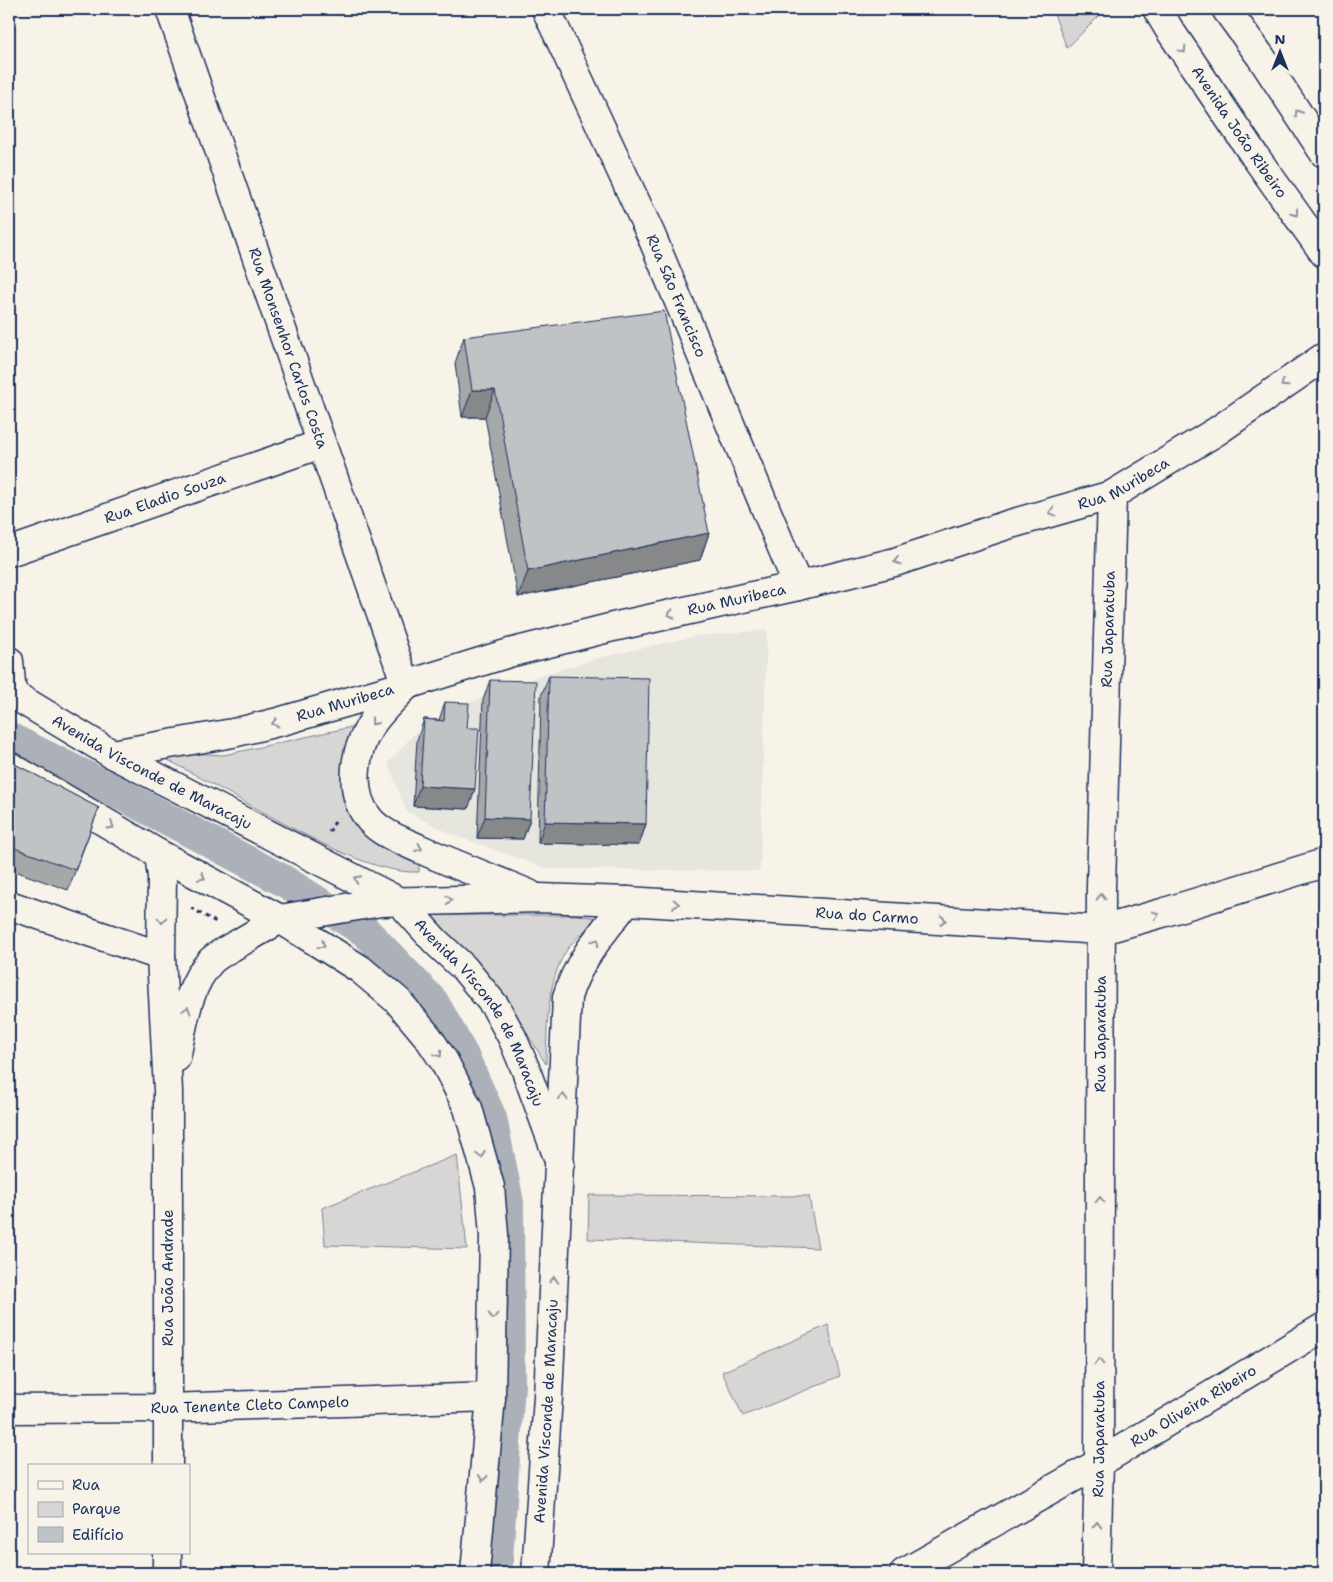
<svg xmlns="http://www.w3.org/2000/svg" width="1333" height="1582" viewBox="0 0 1333 1582" font-family="'Shantell Sans',sans-serif">
	<style>
		.built { fill: #e6e5de }
		.green { fill: #d7d6d4; stroke: #798299 }
		.lines { fill: none; stroke-linecap: round; stroke-linejoin: round }
		.canal { stroke: #acb0b9; stroke-width: 32 }
		.minor-casing { stroke: #1b2f5e; stroke-width: 31 }
		.tertiary-casing { stroke: #1b2f5e; stroke-width: 31 }
		.secondary-casing { stroke: #1b2f5e; stroke-width: 31 }
		.path { stroke: #1b2f5e; stroke-width: 3; stroke-dasharray: 4 4; stroke-linecap: butt }
		.minor { stroke: #f7f3e8; stroke-width: 28 }
		.tertiary { stroke: #f7f3e8; stroke-width: 28 }
		.secondary { stroke: #f7f3e8; stroke-width: 28 }
		.wall { fill: #a5a8a9; stroke: #1b2f5e }
		.shaded-wall { fill: #86888a; stroke: #1b2f5e }
		.building { fill: #c0c3c5; stroke: #1b2f5e }
		.oneway { stroke: #8991a3 }
		.labels { text-anchor: middle; dominant-baseline: central; stroke-width: 4; stroke-linejoin: round; paint-order: stroke }
		.street-label { font-size: 15px; fill: #1b2f5e; stroke: #f7f3e8 }
	</style>
	<rect width="100%" height="100%" fill="#f7f3e8"/>
	<filter id="ink" filterUnits="userSpaceOnUse"><feTurbulence type="fractalNoise" baseFrequency=".02" numOctaves="2"/><feDisplacementMap in="SourceGraphic" scale="10" xChannelSelector="R" yChannelSelector="G"/><feConvolveMatrix kernelMatrix="1 2 1 2 8 2 1 2 1" color-interpolation-filters="sRGB"/></filter>
	<g filter="url(#ink)">
		<path class="built" d="M 767,630 L 760,871 L 548,869 L 451,834 L 406,811 L 388,763 L 414,734 L 466,704 L 538,676 L 602,657 L 696,636 Z"/>
		<g class="green">
			<path d="M 1058,9 L 1106,9 L 1067,48 L 1054,14 Z"/>
			<path d="M 360,725 L 348,807 L 419,862 L 419,872 C 372,875 294,829 252,806 C 219,788 185,769 151,751 L 224,755 Z"/>
			<path d="M 430,915 L 576,915 L 598,918 C 588,928 574,939 566,951 C 546,984 547,1027 546,1064 L 515,1014 L 478,965 Z"/>
			<path d="M 457,1155 L 467,1249 L 325,1245 L 322,1208 Z"/>
			<path d="M 589,1195 L 809,1196 L 818,1248 L 588,1239 Z"/>
			<path d="M 828,1325 L 840,1376 L 743,1416 L 722,1372 Z"/>
		</g>
		<g class="lines">
			<path class="canal" d="M 9,738 L 107,787 L 284,881 L 366,932 L 433,1002 L 463,1056 L 491,1118 L 508,1203 L 509,1385 L 496,1573"/>
			<g class="minor-casing">
				<g id="minor">
					<path id="s1" d="M 170,9 L 406,685"/>
					<path id="s2" d="M 546,9 L 651,235 L 798,586"/>
					<path id="s3" d="M 9,552 L 321,444"/>
					<path d="M 9,661 L 12,694"/>
					<path d="M 159,854 L 162,877 L 161,956 L 168,1091 L 168,1466"/>
					<path d="M 9,905 L 161,956"/>
					<path d="M 176,1058 C 183,1026 187,986 211,961 C 221,952 233,947 244,940 C 256,933 268,926 280,919"/>
					<path id="s4" d="M 9,1409 L 168,1408 L 491,1397"/>
					<path d="M 167,1573 L 167,1553"/>
					<path id="s5" d="M 904,1573 L 1099,1463 L 1324,1327"/>
					<path id="s6" d="M 1096,1573 L 1099,1463 L 1101,886 L 1112,495"/>
				</g>
			</g>
			<g class="tertiary-casing">
				<g id="tertiary">
					<path d="M 405,687 C 393,700 377,713 368,730 C 353,756 349,796 370,820 C 382,834 403,841 420,849 C 456,865 493,879 529,894"/>
					<path id="s7" d="M 112,754 L 233,733 L 282,721 L 406,685 L 509,653 L 613,627 L 798,586 L 895,562 L 1007,525 L 1112,495 L 1217,431 L 1324,357"/>
					<path id="s8" d="M 280,919 L 381,902 L 539,898 L 627,901 L 1102,930 L 1162,913 L 1324,863"/>
				</g>
			</g>
			<g class="secondary-casing">
				<g id="secondary">
					<path id="s9" d="M 1157,9 L 1169,29 L 1254,155 L 1324,253"/>
					<path d="M 1226,9 L 1261,57 L 1324,153"/>
					<path id="s10" d="M 9,692 L 112,754 L 400,902 L 436,942 L 464,968 L 495,1006 L 512,1037 L 525,1068 L 560,1163"/>
					<path d="M 9,766 L 159,854 L 280,919 L 360,969 L 398,1001 L 428,1037 L 444,1061 L 468,1108 L 490,1187 L 494,1235 L 491,1397 L 475,1573"/>
					<path id="s11" d="M 536,1573 L 548,1397 L 567,997 C 578,960 604,931 627,901"/>
				</g>
			</g>
			<g class="path">
				<path d="M 329,832 L 336,820"/>
				<path d="M 191,908 L 216,922"/>
			</g>
			<use href="#minor" class="minor"/>
			<use href="#tertiary" class="tertiary"/>
			<use href="#secondary" class="secondary"/>
		</g>
		<g class="wall">
			<path d="M 464,337 L 709,533 L 700,560 L 518,597 L 485,417 L 462,417 L 455,363 Z"/>
			<path d="M 549,676 L 646,824 L 639,845 L 538,843 L 541,696 Z"/>
			<path d="M 490,680 L 530,819 L 523,839 L 477,838 L 483,700 Z"/>
			<path d="M 445,702 L 467,728 L 468,809 L 413,806 L 417,740 L 424,719 L 439,720 Z"/>
			<path d="M 9,761 L 99,808 L 68,890 L 9,869 Z"/>
		</g>
		<g class="shaded-wall">
			<path d="M 472,390 L 495,390 L 485,417 L 462,417 Z"/>
			<path d="M 709,533 L 700,560 L 518,597 L 528,571 Z"/>
			<path d="M 420,786 L 475,789 L 468,809 L 413,806 Z"/>
			<path d="M 485,817 L 530,819 L 523,839 L 477,838 Z"/>
			<path d="M 545,822 L 646,824 L 639,845 L 538,843 Z"/>
		</g>
		<g class="building">
			<path d="M 664,311 L 709,533 L 528,571 L 495,390 L 472,390 L 464,337 Z"/>
			<path d="M 549,676 L 649,678 L 646,824 L 545,822 Z"/>
			<path d="M 490,680 L 536,681 L 530,819 L 485,817 Z"/>
			<path d="M 445,702 L 469,703 L 467,728 L 479,728 L 475,789 L 420,786 L 424,719 L 444,721 Z"/>
			<path d="M 9,761 L 99,808 L 75,870 L 9,846 Z"/>
		</g>
		<defs><path id="oneway-chevron" d="M-2-3.5L2.5 0L-2 3.5" fill="none" stroke-width="1.6" stroke-linecap="round" stroke-linejoin="round" transform="scale(1.25)"/></defs>
		<g class="oneway">
			<use href="#oneway-chevron" transform="translate(1183 50) rotate(56)"/>
			<use href="#oneway-chevron" transform="translate(1298 113) rotate(-123)"/>
			<use href="#oneway-chevron" transform="translate(1295 213) rotate(54)"/>
			<use href="#oneway-chevron" transform="translate(1284 384) rotate(145)"/>
			<use href="#oneway-chevron" transform="translate(1052 512) rotate(164)"/>
			<use href="#oneway-chevron" transform="translate(897 561) rotate(163)"/>
			<use href="#oneway-chevron" transform="translate(671 614) rotate(168)"/>
			<use href="#oneway-chevron" transform="translate(374 722) rotate(128)"/>
			<use href="#oneway-chevron" transform="translate(275 723) rotate(166)"/>
			<use href="#oneway-chevron" transform="translate(111 826) rotate(30)"/>
			<use href="#oneway-chevron" transform="translate(419 848) rotate(24)"/>
			<use href="#oneway-chevron" transform="translate(202 877) rotate(28)"/>
			<use href="#oneway-chevron" transform="translate(357 879) rotate(-153)"/>
			<use href="#oneway-chevron" transform="translate(1101 897) rotate(-91)"/>
			<use href="#oneway-chevron" transform="translate(449 900) rotate(-2)"/>
			<use href="#oneway-chevron" transform="translate(676 904) rotate(4)"/>
			<use href="#oneway-chevron" transform="translate(1156 915) rotate(-15)"/>
			<use href="#oneway-chevron" transform="translate(162 920) rotate(90)"/>
			<use href="#oneway-chevron" transform="translate(943 920) rotate(4)"/>
			<use href="#oneway-chevron" transform="translate(596 942) rotate(-53)"/>
			<use href="#oneway-chevron" transform="translate(322 945) rotate(33)"/>
			<use href="#oneway-chevron" transform="translate(187 1010) rotate(-74)"/>
			<use href="#oneway-chevron" transform="translate(439 1054) rotate(57)"/>
			<use href="#oneway-chevron" transform="translate(563 1097) rotate(-88)"/>
			<use href="#oneway-chevron" transform="translate(481 1155) rotate(75)"/>
			<use href="#oneway-chevron" transform="translate(1100 1200) rotate(-90)"/>
			<use href="#oneway-chevron" transform="translate(554 1280) rotate(-87)"/>
			<use href="#oneway-chevron" transform="translate(493 1316) rotate(91)"/>
			<use href="#oneway-chevron" transform="translate(1099 1362) rotate(-90)"/>
			<use href="#oneway-chevron" transform="translate(483 1478) rotate(95)"/>
			<use href="#oneway-chevron" transform="translate(1097 1525) rotate(-89)"/>
		</g>
	</g>
	<g class="labels">
		<g class="street-label">
			<text stroke="none"><textPath href="#s9" startOffset="148">Avenida João Ribeiro</textPath></text>
			<text stroke="none"><textPath href="#s2" startOffset="315">Rua São Francisco</textPath></text>
			<text stroke="none"><textPath href="#s1" startOffset="359">Rua Monsenhor Carlos Costa</textPath></text>
			<text stroke="none"><textPath href="#s7" startOffset="1049">Rua Muribeca</textPath></text>
			<text stroke="none"><textPath href="#s3" startOffset="165">Rua Eladio Souza</textPath></text>
			<text stroke="none"><textPath href="#s7" startOffset="644">Rua Muribeca</textPath></text>
			<text stroke="none"><textPath href="#s6" startOffset="944">Rua Japaratuba</textPath></text>
			<text stroke="none"><textPath href="#s7" startOffset="239">Rua Muribeca</textPath></text>
			<text stroke="none"><textPath href="#s10" startOffset="164">Avenida Visconde de Maracaju</textPath></text>
			<text stroke="none"><textPath href="#s8" startOffset="589">Rua do Carmo</textPath></text>
			<text stroke="none"><textPath href="#s10" startOffset="582">Avenida Visconde de Maracaju</textPath></text>
			<text stroke="none"><textPath href="#s6" startOffset="539">Rua Japaratuba</textPath></text>
			<text transform="translate(168 1278) rotate(-90)">Rua João Andrade</text>
			<text stroke="none"><textPath href="#s4" startOffset="241">Rua Tenente Cleto Campelo</textPath></text>
			<text stroke="none"><textPath href="#s5" startOffset="334">Rua Oliveira Ribeiro</textPath></text>
			<text stroke="none"><textPath href="#s11" startOffset="162">Avenida Visconde de Maracaju</textPath></text>
			<text stroke="none"><textPath href="#s6" startOffset="134">Rua Japaratuba</textPath></text>
		</g>
	</g>
	<rect width="1333" height="1582" fill="none" stroke="#f7f3e8" stroke-width="30"/>
	<rect x="15" y="15" width="1303" height="1552" fill="none" stroke="#1b2f5e" stroke-width="2" filter="url(#ink)"/>
	<rect x="28" y="1464" width="162" height="90" fill="#f7f3e8" stroke="#9fa5b1"/>
	<rect x="38" y="1481" width="25" height="8" fill="#f7f3e8" stroke="#9fa5b1"/>
	<text x="72" y="1490" font-size="15" fill="#1b2f5e">Rua</text>
	<rect x="38" y="1502" width="25" height="15" fill="#d7d6d4" stroke="#9fa5b1"/>
	<text x="72" y="1514" font-size="15" fill="#1b2f5e">Parque</text>
	<rect x="38" y="1527" width="25" height="15" fill="#c0c3c5" stroke="#9fa5b1"/>
	<text x="72" y="1540" font-size="15" fill="#1b2f5e">Edifício</text>
	<g transform="translate(1280 52)" stroke="#f7f3e8" stroke-width="4" paint-order="stroke">
	<path d="M0-4L9 19L0 12L-9 19Z" fill="#1b2f5e"/>
	<text y="-8" font-size="14" font-weight="bold" text-anchor="middle" fill="#1b2f5e">N</text>
	</g>
</svg>
